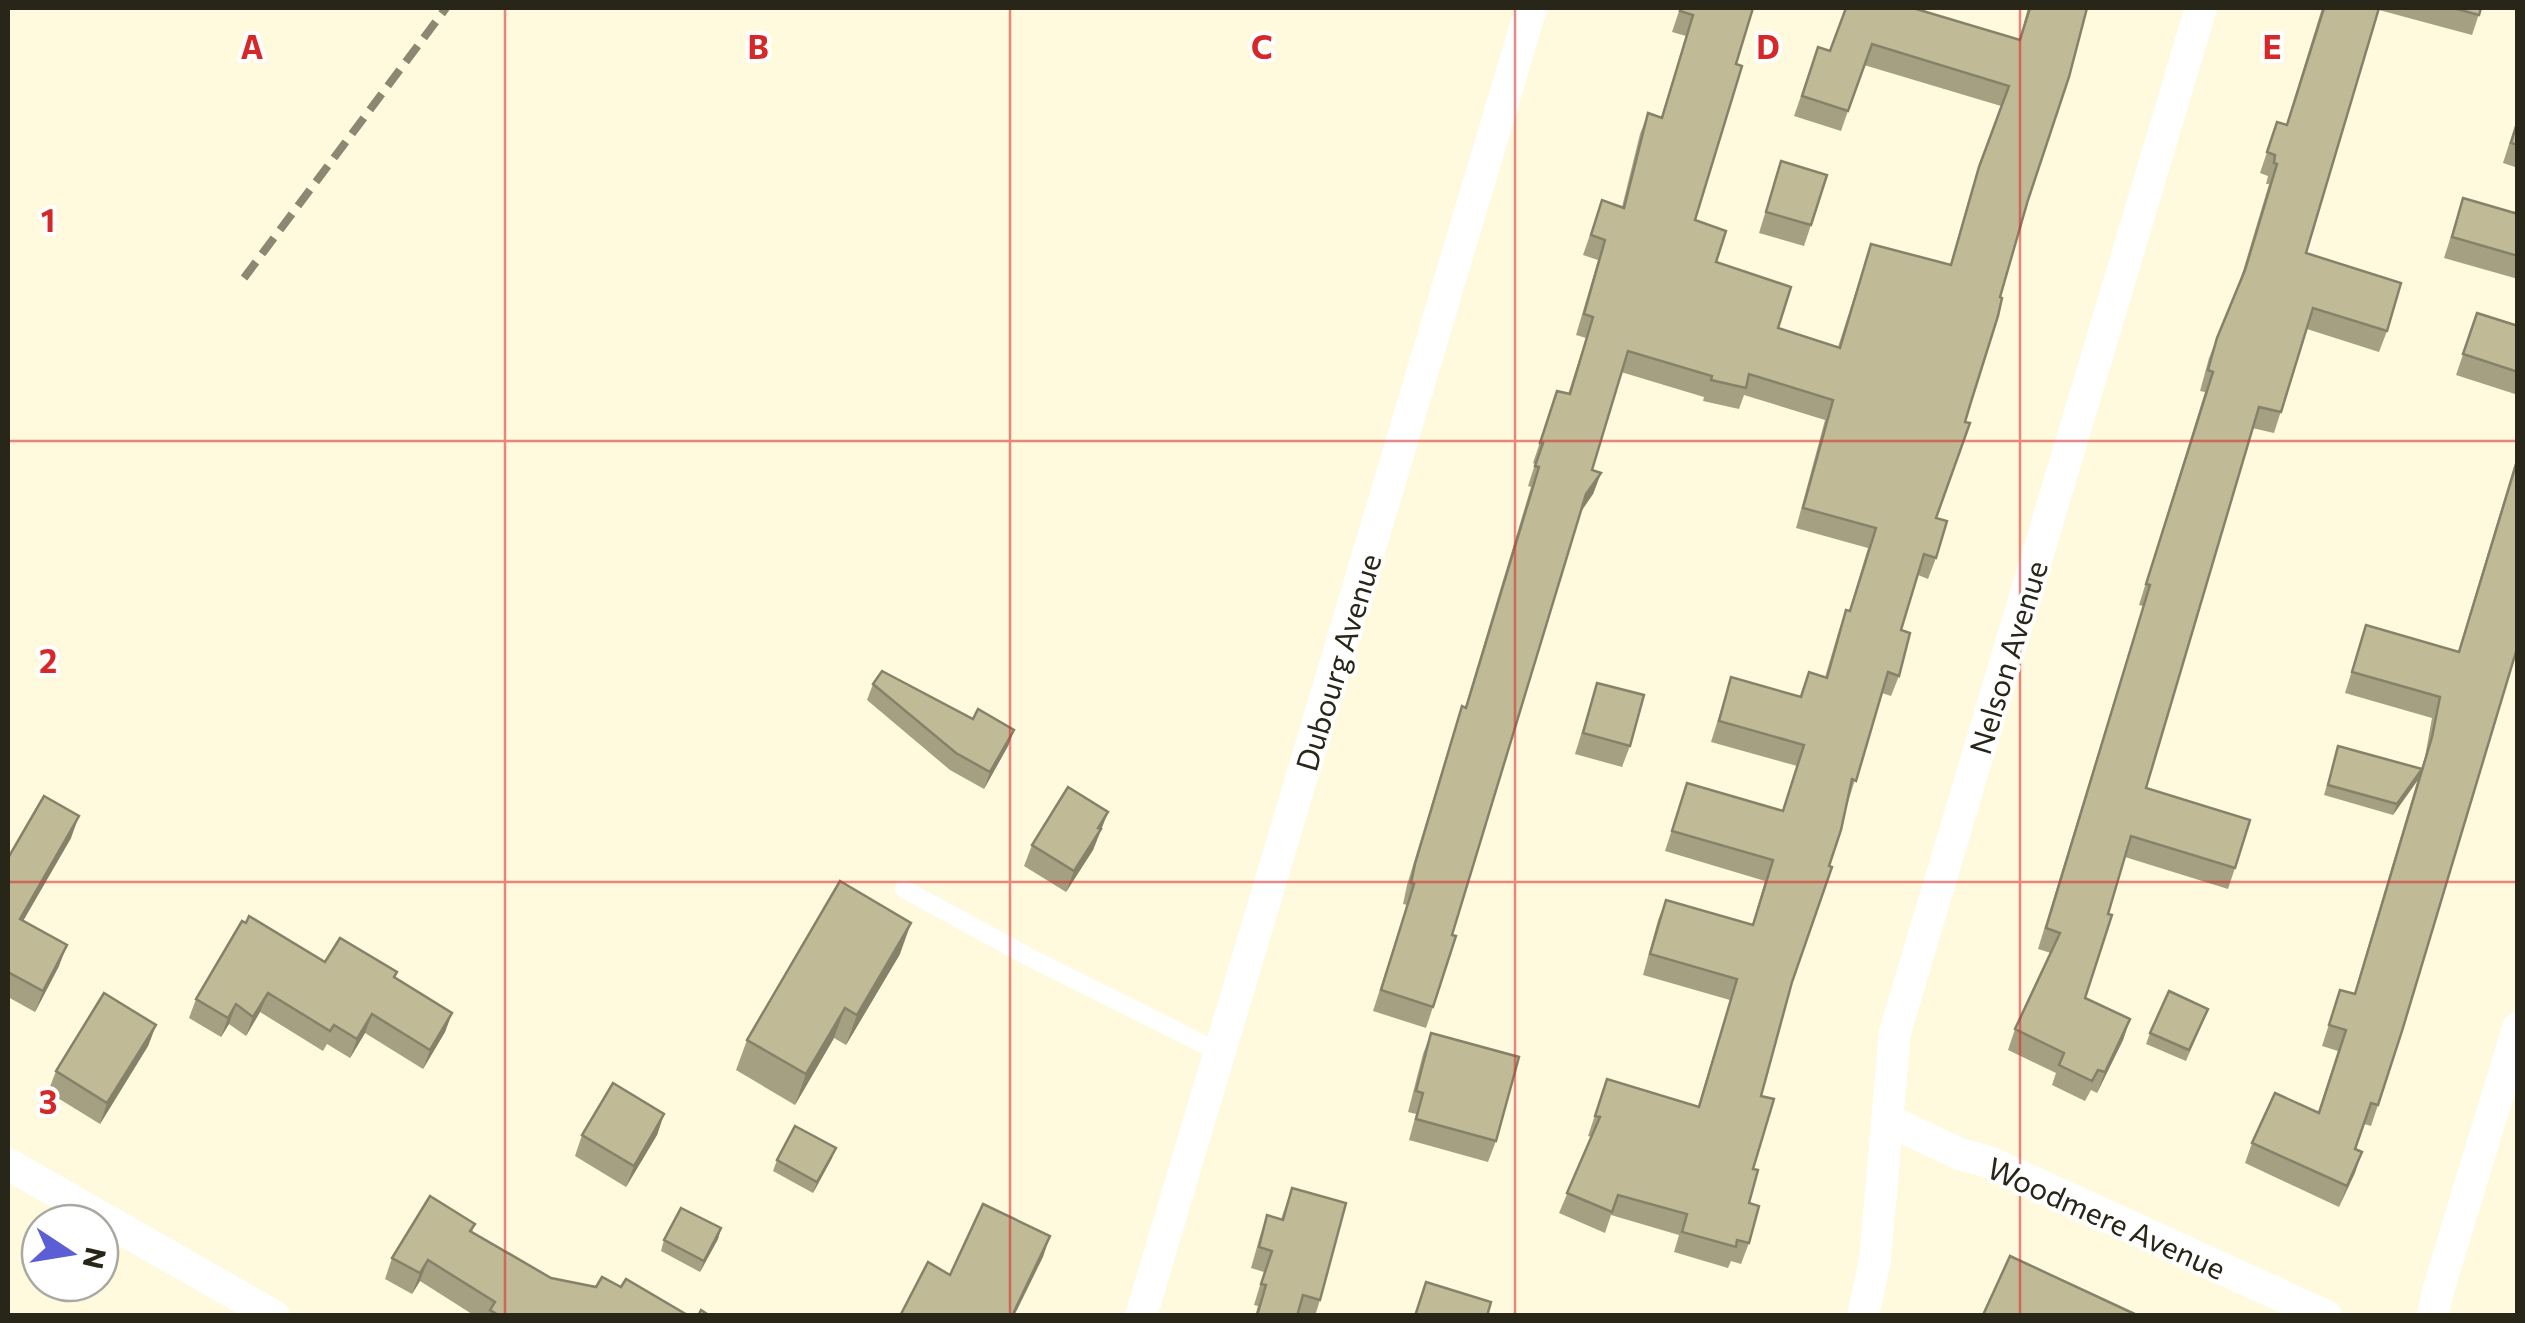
<svg xmlns="http://www.w3.org/2000/svg" width="2525" height="1323" viewBox="0 0 2525 1323" font-family="Commissioner,sans-serif">
	<style>
		.lines { fill: none; stroke-linecap: round; stroke-linejoin: round }
		.lane { stroke: #fff; stroke-width: 18 }
		.street { stroke: #fff; stroke-width: 32 }
		.rail { stroke: #8b8773; stroke-width: 8; stroke-dasharray: 20 10; stroke-linecap: butt }
		.wall { fill: #a5a082 }
		.shaded-wall { fill: #86826a }
		.building { fill: #c0ba97; stroke: #86826a; stroke-width: 2.5 }
		.grid { fill: none; stroke: #d62828; stroke-width: 2.5; stroke-opacity: 0.55 }
		.labels { text-anchor: middle; dominant-baseline: central; stroke-width: 8; stroke-linejoin: round; paint-order: stroke }
		.street-label { font-size: 30px; fill: #282618; stroke: #fff }
		.grid-label { font-size: 32px; text-anchor: middle; font-weight: bold; fill: #d62828; stroke: #fff; stroke-width: 8; stroke-linejoin: round; paint-order: stroke }
	</style>
	<rect width="100%" height="100%" fill="#fff9dd"/>
	<g class="lines">
		<path class="lane" d="M 904,889 L 1027,956 L 1221,1053"/>
		<g class="street">
			<path d="M 1887,1120 L 1960,1154 L 1989,1162 L 2326,1316"/>
			<path d="M 8,1164 L 274,1316"/>
			<path d="M 1141,1316 L 1531,8"/>
			<path d="M 1863,1316 L 1875,1260 L 1895,1032 L 2201,8"/>
			<path d="M 2433,1316 L 2438,1291 L 2518,1028"/>
		</g>
		<path class="rail" d="M 244,278 L 446,8"/>
	</g>
	<g class="wall">
		<path d="M 1680,8 L 1753,8 L 1736,64 L 1695,220 L 1716,262 L 1778,328 L 1838,347 L 1871,244 L 1950,265 L 1972,188 L 2001,106 L 1864,65 L 1841,131 L 1794,116 L 1818,47 L 1830,51 L 1846,8 L 2019,40 L 2028,8 L 2087,8 L 2028,200 L 1936,518 L 1936,558 L 1928,579 L 1918,575 L 1901,630 L 1899,676 L 1891,696 L 1882,693 L 1792,982 L 1761,1096 L 1749,1203 L 1749,1243 L 1741,1264 L 1731,1261 L 1728,1268 L 1674,1252 L 1679,1235 L 1611,1215 L 1605,1233 L 1559,1213 L 1591,1137 L 1588,1136 L 1607,1079 L 1698,1106 L 1730,1000 L 1643,975 L 1658,920 L 1666,900 L 1752,925 L 1765,881 L 1665,851 L 1687,783 L 1783,811 L 1797,766 L 1711,742 L 1731,677 L 1800,696 L 1809,672 L 1825,677 L 1839,630 L 1846,610 L 1849,611 L 1868,548 L 1796,528 L 1825,420 L 1744,395 L 1739,409 L 1703,401 L 1704,397 L 1621,372 L 1592,470 L 1601,473 L 1593,494 L 1581,512 L 1452,935 L 1433,1007 L 1426,1028 L 1373,1011 L 1407,905 L 1403,904 L 1407,885 L 1455,727 L 1462,706 L 1465,707 L 1531,487 L 1528,486 L 1535,464 L 1533,463 L 1557,391 L 1568,394 L 1586,338 L 1576,335 L 1598,260 L 1583,255 L 1602,200 L 1622,207 L 1640,134 L 1648,113 L 1661,117 L 1686,36 L 1672,32 Z"/>
		<path d="M 2322,8 L 2481,8 L 2472,35 L 2379,10 L 2306,253 L 2387,331 L 2379,352 L 2307,329 L 2274,433 L 2252,428 L 2146,788 L 2235,868 L 2228,889 L 2125,857 L 2085,998 L 2130,1019 L 2123,1040 L 2097,1093 L 2091,1090 L 2085,1101 L 2052,1085 L 2056,1073 L 2008,1050 L 2015,1029 L 2051,953 L 2038,949 L 2143,606 L 2139,605 L 2205,392 L 2200,391 L 2209,358 L 2240,281 L 2269,184 L 2266,184 L 2268,176 L 2260,173 L 2277,122 L 2286,125 Z"/>
		<path d="M 2518,116 L 2518,168 L 2503,163 Z"/>
		<path d="M 1781,161 L 1811,225 L 1804,246 L 1759,233 Z"/>
		<path d="M 2463,198 L 2518,214 L 2518,279 L 2444,258 Z"/>
		<path d="M 2477,313 L 2518,326 L 2518,395 L 2456,375 Z"/>
		<path d="M 2518,453 L 2518,645 L 2378,1105 L 2371,1126 L 2364,1124 L 2355,1149 L 2362,1152 L 2339,1207 L 2245,1163 L 2252,1143 L 2318,1113 L 2338,1051 L 2322,1046 L 2340,990 L 2354,994 L 2419,775 L 2393,815 L 2324,795 L 2338,746 L 2421,769 L 2425,757 L 2432,718 L 2345,693 L 2366,625 L 2458,652 Z"/>
		<path d="M 1597,683 L 1630,746 L 1622,767 L 1575,754 Z"/>
		<path d="M 873,684 L 973,719 L 1014,730 L 1008,746 L 984,789 L 950,770 L 867,700 Z"/>
		<path d="M 1108,812 L 1093,850 L 1066,892 L 1024,866 L 1032,845 Z"/>
		<path d="M 71,838 L 23,921 L 59,966 L 35,1012 L 8,997 L 8,858 Z"/>
		<path d="M 246,923 L 325,962 L 397,972 L 395,978 L 452,1013 L 445,1032 L 423,1069 L 365,1033 L 350,1058 L 327,1044 L 323,1051 L 260,1012 L 246,1036 L 229,1024 L 221,1037 L 189,1018 L 196,999 Z"/>
		<path d="M 900,954 L 846,1045 L 834,1038 L 795,1105 L 736,1070 L 747,1040 Z"/>
		<path d="M 2204,1019 L 2186,1061 L 2146,1044 L 2150,1033 Z"/>
		<path d="M 156,1025 L 148,1046 L 100,1124 L 48,1092 L 56,1071 Z"/>
		<path d="M 1431,1033 L 1496,1141 L 1488,1162 L 1409,1140 L 1416,1114 L 1408,1112 L 1423,1054 Z"/>
		<path d="M 664,1114 L 657,1135 L 626,1187 L 575,1156 L 582,1135 Z"/>
		<path d="M 832,1158 L 813,1193 L 773,1171 L 777,1160 Z"/>
		<path d="M 1292,1188 L 1320,1300 L 1315,1316 L 1255,1316 L 1258,1306 L 1254,1305 L 1264,1272 L 1251,1268 L 1260,1236 L 1267,1215 L 1281,1219 Z"/>
		<path d="M 475,1224 L 472,1232 L 551,1278 L 596,1287 L 621,1287 L 689,1316 L 475,1316 L 420,1281 L 412,1294 L 385,1279 L 392,1258 Z"/>
		<path d="M 721,1228 L 718,1239 L 700,1272 L 661,1251 L 664,1240 Z"/>
	</g>
	<g class="shaded-wall">
		<path d="M 1601,473 L 1593,494 L 1578,515 L 1586,494 Z"/>
		<path d="M 1014,730 L 1008,746 L 984,789 L 990,772 Z"/>
		<path d="M 2422,769 L 2418,780 L 2393,815 L 2397,804 Z"/>
		<path d="M 1108,812 L 1093,850 L 1066,892 L 1074,871 Z"/>
		<path d="M 79,816 L 71,838 L 12,940 L 20,919 Z"/>
		<path d="M 911,923 L 900,954 L 846,1045 L 857,1015 Z"/>
		<path d="M 67,945 L 59,966 L 35,1012 L 43,991 Z"/>
		<path d="M 268,993 L 260,1012 L 246,1036 L 253,1017 Z"/>
		<path d="M 236,1004 L 229,1024 L 221,1037 L 228,1018 Z"/>
		<path d="M 845,1008 L 834,1038 L 795,1105 L 806,1074 Z"/>
		<path d="M 452,1013 L 445,1032 L 423,1069 L 430,1050 Z"/>
		<path d="M 372,1014 L 365,1033 L 350,1058 L 357,1039 Z"/>
		<path d="M 2130,1019 L 2123,1040 L 2097,1093 L 2105,1072 Z"/>
		<path d="M 156,1025 L 148,1046 L 100,1124 L 107,1103 Z"/>
		<path d="M 664,1114 L 657,1135 L 626,1187 L 634,1166 Z"/>
		<path d="M 836,1148 L 832,1158 L 813,1193 L 817,1182 Z"/>
		<path d="M 2362,1152 L 2355,1173 L 2339,1207 L 2347,1186 Z"/>
		<path d="M 721,1228 L 718,1239 L 700,1272 L 704,1261 Z"/>
		<path d="M 1050,1236 L 1043,1257 L 1014,1316 L 1012,1316 Z"/>
		<path d="M 428,1260 L 420,1281 L 412,1294 L 420,1273 Z"/>
	</g>
	<g class="building">
		<path d="M 1681,8 L 1753,8 L 1736,64 L 1742,66 L 1695,220 L 1726,231 L 1716,262 L 1791,287 L 1778,328 L 1840,348 L 1871,244 L 1951,265 L 1979,167 L 2009,86 L 1872,44 L 1848,111 L 1802,96 L 1818,47 L 1830,51 L 1846,8 L 1913,8 L 2020,40 L 2030,8 L 2087,8 L 2069,77 L 2028,200 L 2000,297 L 2002,298 L 1998,316 L 1970,405 L 1965,422 L 1970,423 L 1936,518 L 1947,521 L 1936,558 L 1924,554 L 1901,630 L 1910,633 L 1899,676 L 1888,672 L 1856,781 L 1852,779 L 1841,830 L 1829,866 L 1832,867 L 1792,982 L 1761,1096 L 1774,1099 L 1753,1169 L 1758,1170 L 1749,1203 L 1759,1206 L 1749,1243 L 1737,1240 L 1736,1247 L 1682,1232 L 1687,1214 L 1618,1195 L 1612,1212 L 1567,1193 L 1600,1117 L 1595,1116 L 1607,1079 L 1699,1107 L 1737,979 L 1650,954 L 1666,900 L 1753,925 L 1773,860 L 1672,831 L 1687,783 L 1783,811 L 1804,745 L 1719,721 L 1731,677 L 1801,697 L 1809,672 L 1827,678 L 1846,610 L 1850,611 L 1876,528 L 1803,508 L 1833,400 L 1749,374 L 1746,388 L 1711,380 L 1712,376 L 1628,351 L 1592,470 L 1601,473 L 1586,494 L 1452,935 L 1456,936 L 1433,1007 L 1381,990 L 1414,884 L 1411,883 L 1415,864 L 1462,706 L 1466,708 L 1539,467 L 1535,466 L 1543,443 L 1540,443 L 1557,391 L 1570,394 L 1593,317 L 1584,314 L 1605,240 L 1591,235 L 1602,200 L 1624,208 L 1648,113 L 1662,118 L 1693,15 L 1680,11 Z"/>
		<path d="M 2324,8 L 2379,8 L 2306,253 L 2401,283 L 2387,331 L 2313,308 L 2281,412 L 2259,407 L 2146,788 L 2250,820 L 2235,868 L 2131,836 L 2108,914 L 2112,915 L 2085,998 L 2130,1019 L 2105,1072 L 2098,1070 L 2092,1081 L 2059,1065 L 2064,1053 L 2015,1029 L 2060,933 L 2046,928 L 2150,585 L 2146,584 L 2213,372 L 2208,370 L 2217,338 L 2245,270 L 2277,164 L 2274,163 L 2275,155 L 2267,152 L 2277,122 L 2287,125 Z"/>
		<path d="M 2453,8 L 2481,8 L 2479,15 Z"/>
		<path d="M 2518,120 L 2518,145 L 2511,143 Z"/>
		<path d="M 1781,161 L 1827,175 L 1811,225 L 1766,212 Z"/>
		<path d="M 2463,198 L 2518,214 L 2518,256 L 2452,237 Z"/>
		<path d="M 2477,313 L 2518,326 L 2518,372 L 2463,354 Z"/>
		<path d="M 2518,458 L 2518,645 L 2402,1031 L 2378,1105 L 2371,1103 L 2355,1149 L 2362,1152 L 2347,1186 L 2252,1143 L 2275,1093 L 2319,1113 L 2346,1030 L 2329,1025 L 2340,990 L 2355,994 L 2432,737 L 2440,697 L 2352,672 L 2366,625 L 2459,652 Z"/>
		<path d="M 882,671 L 973,719 L 978,709 L 1014,730 L 990,772 L 956,753 L 873,684 Z"/>
		<path d="M 1597,683 L 1644,695 L 1630,746 L 1583,733 Z"/>
		<path d="M 2338,746 L 2422,769 L 2397,804 L 2328,785 Z"/>
		<path d="M 1068,787 L 1108,812 L 1098,828 L 1101,829 L 1074,871 L 1032,845 Z"/>
		<path d="M 44,796 L 79,816 L 20,919 L 67,945 L 43,991 L 8,972 L 8,858 Z"/>
		<path d="M 840,881 L 911,923 L 857,1015 L 845,1008 L 806,1074 L 747,1040 Z"/>
		<path d="M 249,916 L 325,962 L 340,938 L 397,972 L 394,977 L 452,1013 L 430,1050 L 372,1014 L 357,1039 L 334,1025 L 330,1031 L 268,993 L 253,1017 L 236,1004 L 228,1018 L 196,999 L 242,921 L 246,923 Z"/>
		<path d="M 2169,991 L 2208,1009 L 2189,1050 L 2150,1033 Z"/>
		<path d="M 104,993 L 156,1025 L 107,1103 L 56,1071 Z"/>
		<path d="M 1431,1033 L 1519,1057 L 1496,1141 L 1416,1119 L 1423,1093 L 1416,1091 Z"/>
		<path d="M 613,1083 L 664,1114 L 634,1166 L 582,1135 Z"/>
		<path d="M 795,1126 L 836,1148 L 817,1182 L 777,1160 Z"/>
		<path d="M 1292,1188 L 1346,1203 L 1320,1300 L 1303,1295 L 1297,1316 L 1257,1316 L 1266,1285 L 1261,1284 L 1272,1251 L 1259,1247 L 1267,1215 L 1283,1220 Z"/>
		<path d="M 430,1196 L 475,1224 L 470,1231 L 551,1278 L 596,1287 L 602,1277 L 621,1287 L 626,1279 L 689,1316 L 500,1316 L 490,1310 L 495,1302 L 428,1260 L 420,1273 L 392,1258 Z"/>
		<path d="M 983,1204 L 1050,1236 L 1012,1316 L 900,1316 L 928,1262 L 950,1275 Z"/>
		<path d="M 681,1208 L 721,1228 L 704,1261 L 664,1240 Z"/>
		<path d="M 2010,1256 L 2139,1316 L 1983,1315 Z"/>
		<path d="M 1426,1282 L 1491,1302 L 1487,1316 L 1415,1316 Z"/>
		<path d="M 701,1310 L 710,1316 L 698,1316 Z"/>
	</g>
	<path class="grid" d="M 505,8 L 505,1316M 1010,8 L 1010,1316M 1515,8 L 1515,1316M 2020,8 L 2020,1316M 8,441 L 2518,441M 8,882 L 2518,882"/>
	<g class="labels">
		<g class="street-label">
			<text transform="translate(2007 657) rotate(-73)">Nelson Avenue</text>
			<text transform="translate(1337 662) rotate(-73)">Dubourg Avenue</text>
			<text transform="translate(2107 1217) rotate(24)">Woodmere Avenue</text>
		</g>
	</g>
	<g class="grid-label">
		<text x="252" y="59">A</text>
		<text x="758" y="59">B</text>
		<text x="1262" y="59">C</text>
		<text x="1768" y="59">D</text>
		<text x="2272" y="59">E</text>
		<text x="48" y="232">1</text>
		<text x="48" y="673">2</text>
		<text x="48" y="1114">3</text>
	</g>
	<rect width="2525" height="1323" fill="none" stroke="#282618" stroke-width="20"/>
	<g transform="translate(70 1253) rotate(102)"><circle r="48" fill="#ffffff" stroke="#a9a8a3" stroke-width="2.5"/>
	<path d="M0-8L18 38L0 25L-18 38Z" fill="#5c5ed6"/>
	<text y="-15" font-size="28" font-weight="bold" text-anchor="middle" fill="#282618">N</text>
	</g>
</svg>
